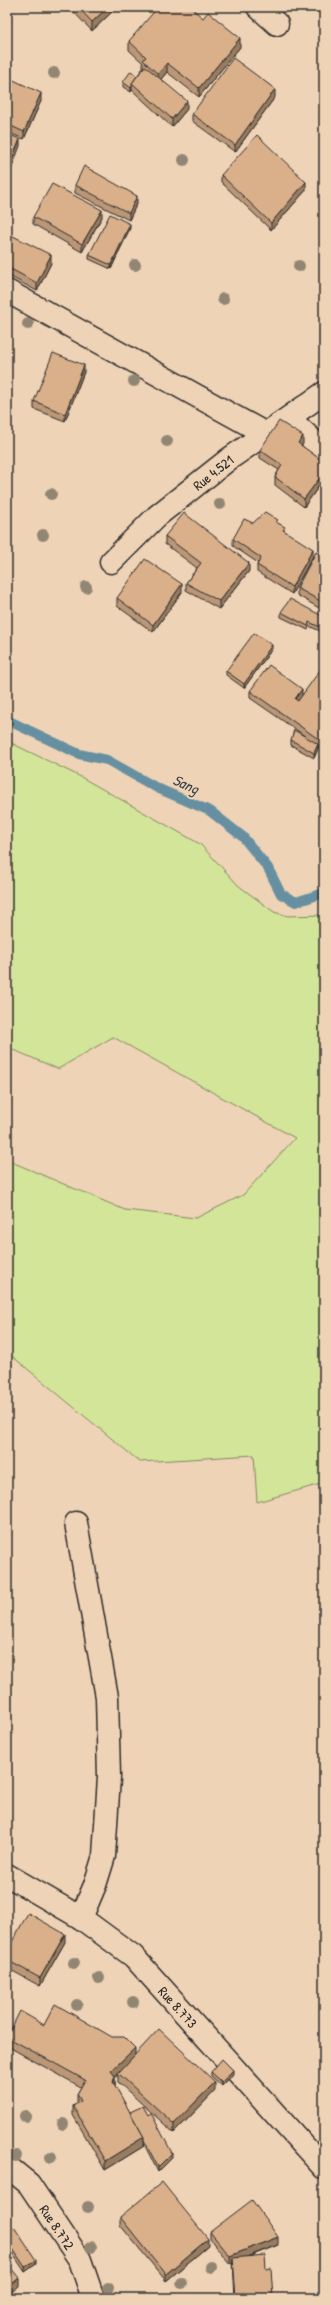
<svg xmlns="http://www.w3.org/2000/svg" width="331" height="2305" viewBox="0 0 331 2305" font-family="'Patrick Hand',sans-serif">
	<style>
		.green { fill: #d3e599; stroke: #7f8862 }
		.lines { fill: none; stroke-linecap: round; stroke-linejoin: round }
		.stream { stroke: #6690a1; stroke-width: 10 }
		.minor-casing { stroke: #2b2b2b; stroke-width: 25 }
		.minor { stroke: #efd3b6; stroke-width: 22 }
		.tree { fill: #918673 }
		.wall { fill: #bb9777; stroke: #2b2b2b }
		.shaded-wall { fill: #987b61; stroke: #2b2b2b }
		.building { fill: #d9b08a; stroke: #2b2b2b }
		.labels { text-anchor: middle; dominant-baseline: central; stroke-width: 4; stroke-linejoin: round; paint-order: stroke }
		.street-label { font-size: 14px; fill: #2b2b2b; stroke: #efd3b6 }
		.water-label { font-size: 15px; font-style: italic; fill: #3a4448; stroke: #efd3b6 }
	</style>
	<rect width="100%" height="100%" fill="#efd3b6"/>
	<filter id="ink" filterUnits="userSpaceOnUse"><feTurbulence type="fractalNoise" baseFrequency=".025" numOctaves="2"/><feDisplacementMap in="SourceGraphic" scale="8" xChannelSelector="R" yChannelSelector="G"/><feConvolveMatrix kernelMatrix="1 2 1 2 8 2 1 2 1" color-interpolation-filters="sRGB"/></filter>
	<g filter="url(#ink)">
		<path class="green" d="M 7,741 L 79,776 L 200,844 L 239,886 L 274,912 L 288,916 L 324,915 L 324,1483 L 257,1502 L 254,1455 L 140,1462 L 7,1352 L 7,1160 L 125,1210 L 196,1218 L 243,1195 L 295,1138 L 113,1037 L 58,1069 L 7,1047 Z"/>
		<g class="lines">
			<path class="stream" d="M 7,720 L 79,754 L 107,760 L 157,788 L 210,811 L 243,837 L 268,868 L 281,894 L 296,902 L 324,893"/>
			<g class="minor-casing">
				<g id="minor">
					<path d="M 258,7 L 277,24"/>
					<path d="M 7,291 L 266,434"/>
					<path d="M 289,418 L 324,451"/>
					<path id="s1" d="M 111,562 L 157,516 L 229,459 L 324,393"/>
					<path d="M 76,1523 L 107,1697 L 109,1777 L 104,1856 L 95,1885 L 81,1918"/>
					<path id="s2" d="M 7,1875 L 81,1918 L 133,1956 L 324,2168"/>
					<path id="s3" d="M 7,2166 L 29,2184 L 80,2260 L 93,2298"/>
				</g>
			</g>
			<use href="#minor" class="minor"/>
		</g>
		<g class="tree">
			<circle cx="54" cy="73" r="6"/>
			<circle cx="184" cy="160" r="6"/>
			<circle cx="135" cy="265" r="6"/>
			<circle cx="299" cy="266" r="6"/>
			<circle cx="223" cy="299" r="6"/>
			<circle cx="28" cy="324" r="6"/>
			<circle cx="134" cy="381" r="6"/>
			<circle cx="167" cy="441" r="6"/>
			<circle cx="51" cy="494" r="6"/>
			<circle cx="220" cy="504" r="6"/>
			<circle cx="43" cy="535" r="6"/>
			<circle cx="86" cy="587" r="6"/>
			<circle cx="74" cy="1963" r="6"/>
			<circle cx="99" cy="1978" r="6"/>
			<circle cx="133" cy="2002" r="6"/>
			<circle cx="77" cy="2005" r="6"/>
			<circle cx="25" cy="2116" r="6"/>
			<circle cx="63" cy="2124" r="6"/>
			<circle cx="16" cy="2156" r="6"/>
			<circle cx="51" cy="2157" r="6"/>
			<circle cx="88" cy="2207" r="6"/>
			<circle cx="91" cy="2247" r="6"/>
			<circle cx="211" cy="2267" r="6"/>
			<circle cx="182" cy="2283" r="6"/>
			<circle cx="108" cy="2288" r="6"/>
		</g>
		<g class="wall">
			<path d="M 69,7 L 117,7 L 92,31 Z"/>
			<path d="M 203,18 L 240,47 L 199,97 L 167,72 L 161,79 L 187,109 L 172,127 L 132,90 L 131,92 L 123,87 L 123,82 L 137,76 L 143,68 L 143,63 L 129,50 L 129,41 Z"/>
			<path d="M 7,77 L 41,101 L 24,139 L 7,132 Z"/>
			<path d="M 275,97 L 235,152 L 192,121 L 192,114 Z"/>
			<path d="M 221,175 L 306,190 L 271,230 L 221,182 Z"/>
			<path d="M 75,185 L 137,203 L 129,220 L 75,193 Z"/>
			<path d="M 33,217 L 102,217 L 82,252 L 33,224 Z"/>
			<path d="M 130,228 L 111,269 L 89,259 L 89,255 Z"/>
			<path d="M 7,244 L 51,263 L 37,291 L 7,275 Z"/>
			<path d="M 84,372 L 65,421 L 34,409 L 34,401 Z"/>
			<path d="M 303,444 L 301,446 L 324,462 L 324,479 L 304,507 L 275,485 L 275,477 L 279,470 L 260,458 L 260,450 Z"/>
			<path d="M 253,523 L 278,523 L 285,531 L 313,556 L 292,594 L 257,572 L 257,565 L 258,563 L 233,546 L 233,539 Z"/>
			<path d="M 165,536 L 249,571 L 219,609 L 186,590 L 186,583 L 197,568 L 165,544 Z"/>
			<path d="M 324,556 L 324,611 L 297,595 L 297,588 Z"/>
			<path d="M 182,592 L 153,632 L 117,606 L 117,598 Z"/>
			<path d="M 281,612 L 324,617 L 320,631 L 309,626 L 308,630 L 281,617 Z"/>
			<path d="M 272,649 L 244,688 L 226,675 L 226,671 Z"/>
			<path d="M 324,667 L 324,750 L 318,746 L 318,749 L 314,758 L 291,745 L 291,740 L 305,736 L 250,698 L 250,691 L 302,696 Z"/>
			<path d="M 65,1942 L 40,1986 L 7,1968 L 7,1951 Z"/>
			<path d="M 44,2025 L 135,2055 L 215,2091 L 174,2133 L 118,2082 L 118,2074 L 115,2076 L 115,2086 L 130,2113 L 172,2158 L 158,2172 L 144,2144 L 144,2146 L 105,2170 L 73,2115 L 73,2106 L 77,2103 L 77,2094 L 81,2087 L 7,2046 L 7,2036 Z"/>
			<path d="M 211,2072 L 233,2074 L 222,2086 L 211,2076 Z"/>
			<path d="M 120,2217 L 208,2246 L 166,2281 L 120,2225 Z"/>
			<path d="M 7,2232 L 36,2264 L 25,2272 L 7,2245 Z"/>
			<path d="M 210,2232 L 278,2245 L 248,2257 L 266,2269 L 273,2298 L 235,2298 L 233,2262 L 230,2264 L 210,2239 Z"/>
		</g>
		<g class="shaded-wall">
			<path d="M 108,7 L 117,7 L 92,31 L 92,22 Z"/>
			<path d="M 240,38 L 240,47 L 199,97 L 199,88 Z"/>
			<path d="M 167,63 L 167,72 L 158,83 L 158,74 Z"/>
			<path d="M 132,86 L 132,90 L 131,92 L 131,88 Z"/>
			<path d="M 275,89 L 275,97 L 235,152 L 235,145 Z"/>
			<path d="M 41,93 L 41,101 L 24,139 L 24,132 Z"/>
			<path d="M 187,101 L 187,109 L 172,127 L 172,119 Z"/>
			<path d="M 20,139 L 20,146 L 7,180 L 7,172 Z"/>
			<path d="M 306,182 L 306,190 L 271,230 L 271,223 Z"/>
			<path d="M 137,196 L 137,203 L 129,220 L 129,213 Z"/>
			<path d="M 102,210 L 102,217 L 82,252 L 82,244 Z"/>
			<path d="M 130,224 L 130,228 L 111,269 L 111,265 Z"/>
			<path d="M 51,255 L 51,263 L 37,291 L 37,283 Z"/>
			<path d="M 84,365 L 84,372 L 65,421 L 65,414 Z"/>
			<path d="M 303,436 L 303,444 L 298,451 L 298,443 Z"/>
			<path d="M 324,472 L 324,479 L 304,507 L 304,499 Z"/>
			<path d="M 313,549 L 313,556 L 292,594 L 292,587 Z"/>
			<path d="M 249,563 L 249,571 L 219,609 L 219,601 Z"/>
			<path d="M 182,584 L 182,592 L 153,632 L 153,625 Z"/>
			<path d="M 324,619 L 324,623 L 320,631 L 320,627 Z"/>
			<path d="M 272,645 L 272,649 L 244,688 L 244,684 Z"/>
			<path d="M 302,689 L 302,696 L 295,706 L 295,699 Z"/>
			<path d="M 324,705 L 324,712 L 321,710 Z"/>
			<path d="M 318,744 L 318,749 L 314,758 L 314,753 Z"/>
			<path d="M 65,1934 L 65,1942 L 40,1986 L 40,1978 Z"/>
			<path d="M 135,2048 L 135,2057 L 111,2080 L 111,2071 Z"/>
			<path d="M 233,2070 L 233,2074 L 222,2086 L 222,2082 Z"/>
			<path d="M 115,2076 L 115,2085 L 113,2082 Z"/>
			<path d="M 215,2082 L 215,2091 L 174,2133 L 174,2124 Z"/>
			<path d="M 144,2137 L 144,2146 L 105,2170 L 105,2161 Z"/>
			<path d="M 172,2153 L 172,2158 L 158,2172 L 158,2167 Z"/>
			<path d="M 278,2237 L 278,2245 L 233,2262 L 233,2258 L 233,2262 L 230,2264 L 230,2256 Z"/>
			<path d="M 208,2239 L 208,2246 L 166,2281 L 166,2274 Z"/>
			<path d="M 36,2260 L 36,2264 L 25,2272 L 25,2267 Z"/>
			<path d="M 19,2278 L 19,2286 L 7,2296 L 7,2288 Z"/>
			<path d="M 11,2294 L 11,2298 L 7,2298 L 7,2297 Z"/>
		</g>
		<g class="building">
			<path d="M 78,7 L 108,7 L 92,22 Z"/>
			<path d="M 158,7 L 181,7 L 182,8 L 182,7 L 190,7 L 203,18 L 208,12 L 240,38 L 199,88 L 167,63 L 158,74 L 143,60 L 146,57 L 129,41 Z"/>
			<path d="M 233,58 L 275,89 L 235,145 L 192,114 Z"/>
			<path d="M 145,66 L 187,101 L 172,119 L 132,83 Z"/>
			<path d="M 131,71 L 137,76 L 132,83 L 132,86 L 131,88 L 123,82 Z"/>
			<path d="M 7,77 L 41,93 L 24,132 L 7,124 Z"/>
			<path d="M 7,134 L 20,139 L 7,172 Z"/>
			<path d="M 257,135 L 306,182 L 271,223 L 221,175 Z"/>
			<path d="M 84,166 L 137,196 L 129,213 L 75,185 Z"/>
			<path d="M 52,184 L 102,210 L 82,244 L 33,217 Z"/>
			<path d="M 110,214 L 130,224 L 111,265 L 89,255 Z"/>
			<path d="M 11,235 L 51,255 L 37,283 L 7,267 L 7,244 Z"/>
			<path d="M 53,353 L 84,365 L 65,414 L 34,401 Z"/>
			<path d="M 279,421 L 303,436 L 298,443 L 324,462 L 324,472 L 304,499 L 275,477 L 282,465 L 260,450 Z"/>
			<path d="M 265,512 L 278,520 L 276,522 L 285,527 L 283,530 L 313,549 L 292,587 L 257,565 L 261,558 L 233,539 L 244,519 L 253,523 Z"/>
			<path d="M 184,513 L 249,563 L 219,601 L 186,583 L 201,563 L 165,536 Z"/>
			<path d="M 316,552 L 324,556 L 324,603 L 297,588 Z"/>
			<path d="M 145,559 L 182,584 L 153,625 L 117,598 Z"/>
			<path d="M 290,599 L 324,617 L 324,619 L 320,627 L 309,622 L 308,626 L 281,612 Z"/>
			<path d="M 254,633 L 272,645 L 244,684 L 226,671 Z"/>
			<path d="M 269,665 L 302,689 L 295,699 L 298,701 L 323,666 L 324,667 L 324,705 L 321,710 L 324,712 L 324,743 L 250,691 Z"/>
			<path d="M 294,730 L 318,744 L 314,753 L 291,740 Z"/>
			<path d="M 28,1913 L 65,1934 L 40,1978 L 7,1960 L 7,1951 Z"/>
			<path d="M 55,2004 L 112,2037 L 124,2037 L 135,2048 L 111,2071 L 115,2076 L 113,2082 L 144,2137 L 105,2161 L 73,2106 L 81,2101 L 77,2094 L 85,2080 L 7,2037 L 20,2011 L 44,2025 Z"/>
			<path d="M 159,2029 L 215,2082 L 174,2124 L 118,2073 Z"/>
			<path d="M 222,2059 L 233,2070 L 222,2082 L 211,2072 Z"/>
			<path d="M 143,2106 L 148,2115 L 151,2113 L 172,2153 L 158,2167 L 144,2140 L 144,2137 L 130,2112 Z"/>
			<path d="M 162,2182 L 208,2239 L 166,2274 L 120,2217 Z"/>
			<path d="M 252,2200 L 278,2237 L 230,2256 L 210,2232 Z"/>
			<path d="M 14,2227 L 36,2260 L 25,2267 L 7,2240 L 7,2232 Z"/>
			<path d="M 265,2255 L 266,2269 L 271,2268 L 273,2298 L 236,2298 L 233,2258 Z"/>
			<path d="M 7,2263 L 19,2278 L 7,2288 Z"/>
			<path d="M 7,2289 L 11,2294 L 7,2297 Z"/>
		</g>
	</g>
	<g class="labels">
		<g class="street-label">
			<text stroke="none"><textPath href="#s1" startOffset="136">Rue 4.521</textPath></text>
			<text stroke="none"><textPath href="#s2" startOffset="218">Rue 8.773</textPath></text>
			<text stroke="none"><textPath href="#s3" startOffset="80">Rue 8.772</textPath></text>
		</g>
		<g class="water-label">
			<text transform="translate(186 784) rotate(24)">Sang</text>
		</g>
	</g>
	<rect width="331" height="2305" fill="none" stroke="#efd3b6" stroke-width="24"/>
	<rect x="12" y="12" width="307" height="2281" fill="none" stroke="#2b2b2b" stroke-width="1.5" filter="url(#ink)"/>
</svg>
